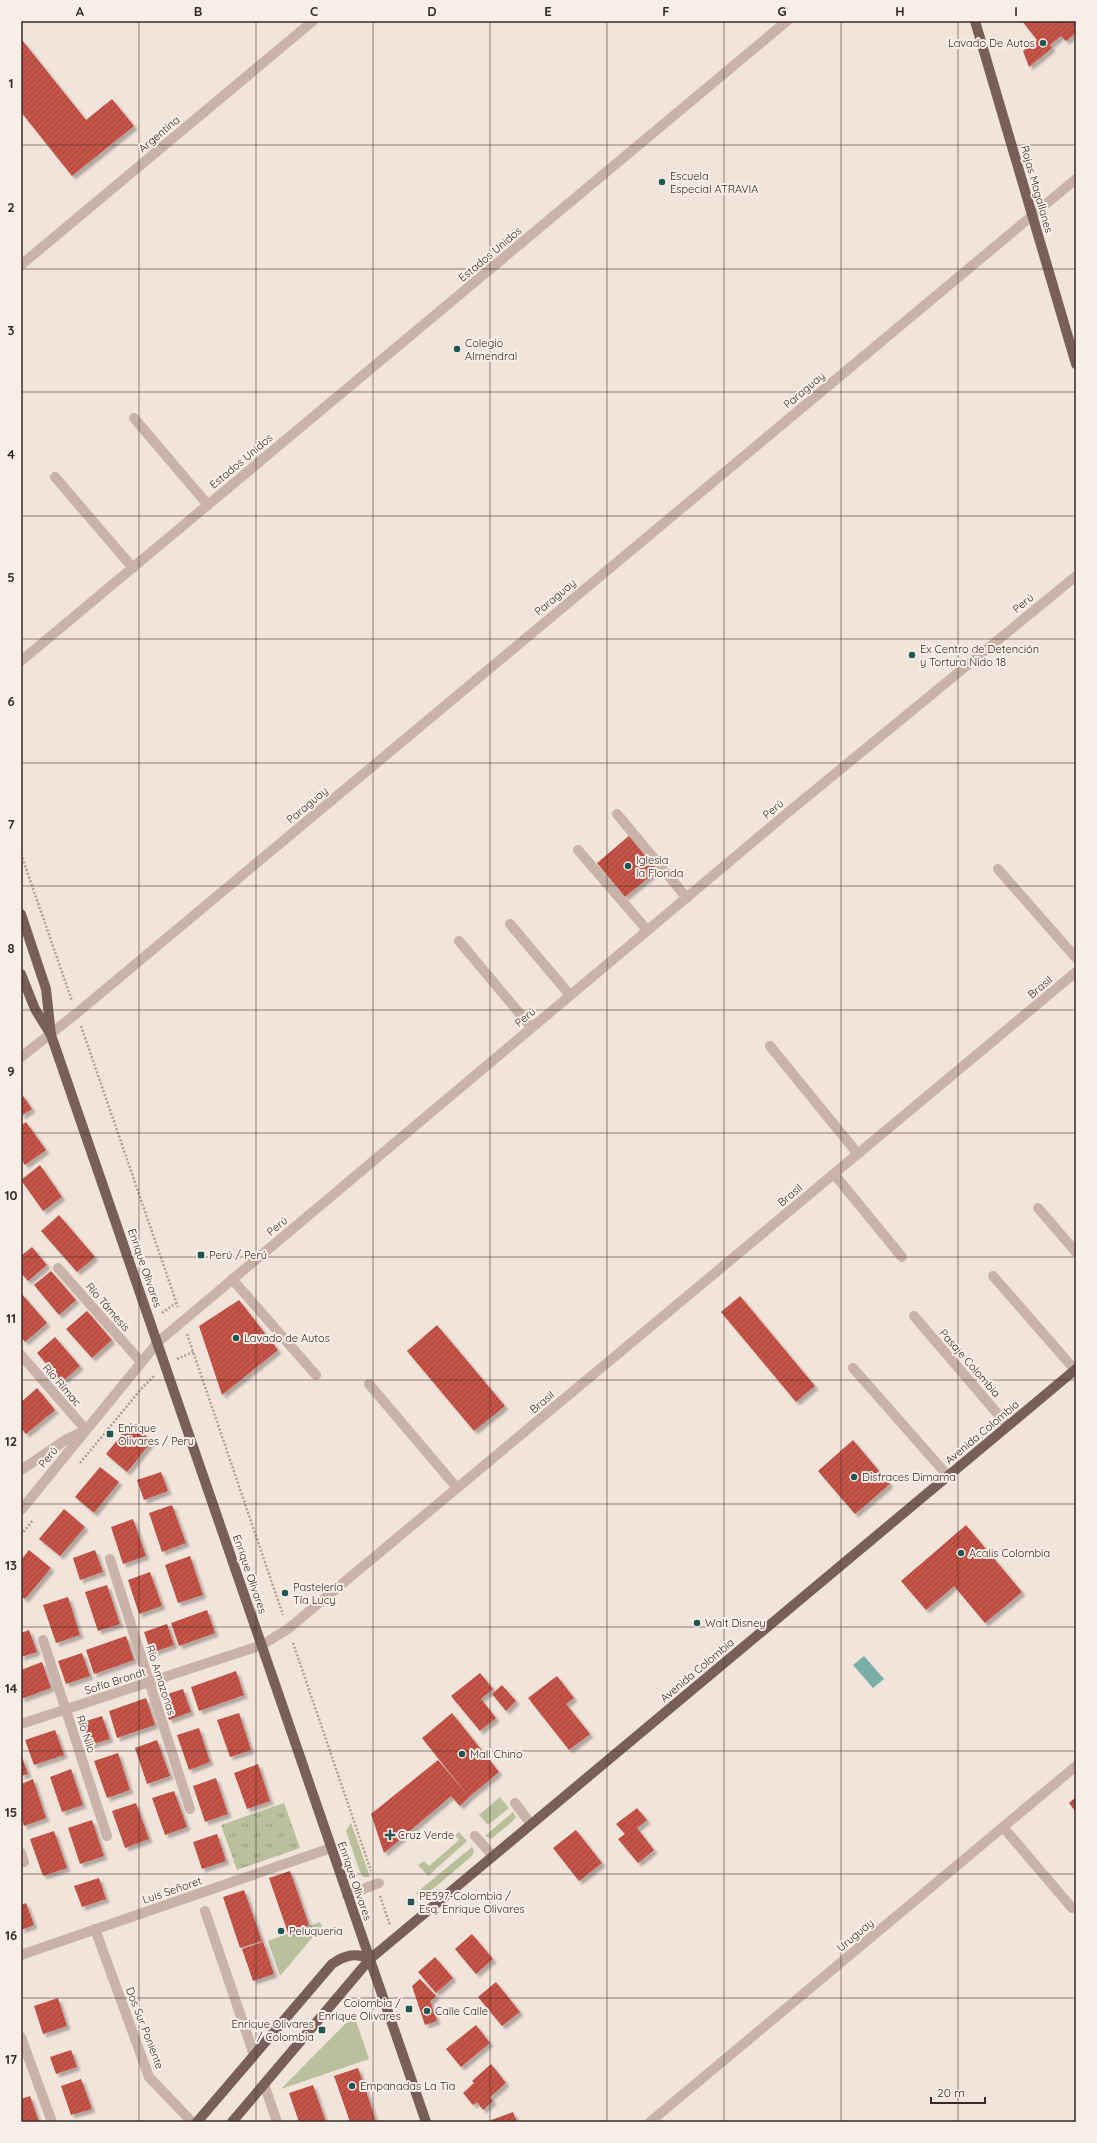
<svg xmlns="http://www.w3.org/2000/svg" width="1097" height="2143" viewBox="0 0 1097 2143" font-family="Quicksand,sans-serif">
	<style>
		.grass { fill: #b9c09b }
		.park { fill: url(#park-tufts) }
		.water { fill: #7aaea9 }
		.building { fill: url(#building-hatch); filter: url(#shadow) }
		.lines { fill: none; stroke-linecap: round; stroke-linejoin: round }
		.path { stroke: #b59c91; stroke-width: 2.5; stroke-dasharray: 2 2; stroke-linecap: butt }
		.minor { stroke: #c9b2a7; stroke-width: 10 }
		.major { stroke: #785f59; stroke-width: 10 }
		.grid { fill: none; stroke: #362a27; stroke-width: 1; stroke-opacity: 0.55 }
		.poi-dot { fill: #1d5753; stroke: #f9eee7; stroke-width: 1.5 }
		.labels { text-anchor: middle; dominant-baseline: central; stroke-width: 4; stroke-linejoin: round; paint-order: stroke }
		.poi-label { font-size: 11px; fill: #362a27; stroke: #f9eee7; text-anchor: start }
		.street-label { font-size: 11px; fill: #362a27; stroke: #f9eee7 }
		.neatline { fill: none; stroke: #362a27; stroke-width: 1.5 }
		.grid-label { font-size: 13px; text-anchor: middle; font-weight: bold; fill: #362a27 }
	</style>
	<defs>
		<pattern id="park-tufts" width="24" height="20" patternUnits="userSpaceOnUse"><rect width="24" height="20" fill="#b9c09b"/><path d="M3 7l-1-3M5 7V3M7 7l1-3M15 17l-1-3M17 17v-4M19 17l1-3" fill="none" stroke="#979c7e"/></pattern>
		<pattern id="building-hatch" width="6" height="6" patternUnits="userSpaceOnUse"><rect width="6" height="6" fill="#c55346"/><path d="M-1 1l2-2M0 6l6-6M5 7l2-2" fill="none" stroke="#a1453a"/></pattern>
		<filter id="shadow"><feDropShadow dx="3.5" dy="3.5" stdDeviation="1" flood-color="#0004"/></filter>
	</defs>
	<rect width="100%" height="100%" fill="#f1e4db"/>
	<g class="grass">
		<path d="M 500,1797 L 509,1808 L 488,1825 L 479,1815 Z"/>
		<path d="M 513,1812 L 516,1817 L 513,1821 L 491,1839 L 485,1836 Z"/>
		<path d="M 351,1823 L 370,1877 L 363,1877 L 360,1872 L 346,1831 Z"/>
		<path d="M 459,1832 L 467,1841 L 428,1876 L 418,1865 L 424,1861 L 429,1866 L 459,1840 L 455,1835 Z"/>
		<path d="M 472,1847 L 474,1851 L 472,1856 L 421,1899 L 416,1893 Z"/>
		<path d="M 320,1922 L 322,1926 L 280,1976 L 268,1941 Z"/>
		<path d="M 354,2015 L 369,2059 L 281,2089 Z"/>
	</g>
	<path class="park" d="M 284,1803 L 300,1848 L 237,1870 L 221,1825 Z"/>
	<path class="water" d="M 864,1656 L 884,1679 L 873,1688 L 853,1665 Z"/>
	<g class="building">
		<path d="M 1022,21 L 1076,21 L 1076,33 L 1066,41 L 1061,36 L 1050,45 L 1052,48 L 1029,67 L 1023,51 L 1037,40 Z"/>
		<path d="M 22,40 L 86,120 L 112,99 L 134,126 L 72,176 L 21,112 Z"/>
		<path d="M 630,835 L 659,869 L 625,897 L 597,863 Z"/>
		<path d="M 21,1093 L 32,1109 L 21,1116 Z"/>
		<path d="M 26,1122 L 46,1150 L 25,1165 L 21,1159 L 21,1125 Z"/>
		<path d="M 40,1165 L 62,1197 L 43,1211 L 21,1180 Z"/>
		<path d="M 59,1215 L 95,1257 L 77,1272 L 41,1231 Z"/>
		<path d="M 32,1247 L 47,1265 L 28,1281 L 21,1273 L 21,1256 Z"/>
		<path d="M 51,1271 L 76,1300 L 59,1315 L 34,1285 Z"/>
		<path d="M 21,1293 L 47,1323 L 25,1342 L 21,1337 Z"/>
		<path d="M 740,1296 L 815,1386 L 796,1402 L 721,1312 Z"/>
		<path d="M 239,1300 L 278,1350 L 222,1395 L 199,1326 Z"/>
		<path d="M 87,1311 L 112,1340 L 92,1358 L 66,1329 Z"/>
		<path d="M 437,1325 L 505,1406 L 474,1431 L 407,1351 Z"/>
		<path d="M 55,1337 L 80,1366 L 62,1382 L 37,1353 Z"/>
		<path d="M 37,1388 L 55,1410 L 26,1434 L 21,1428 L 21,1402 Z"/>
		<path d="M 131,1423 L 152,1441 L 127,1472 L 106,1454 Z"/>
		<path d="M 853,1440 L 890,1484 L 855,1514 L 818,1471 Z"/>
		<path d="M 100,1467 L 119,1482 L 94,1513 L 75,1497 Z"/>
		<path d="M 161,1472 L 168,1491 L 144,1500 L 137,1480 Z"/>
		<path d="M 172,1505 L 186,1543 L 162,1552 L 149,1513 Z"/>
		<path d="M 64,1509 L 85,1527 L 60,1556 L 39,1539 Z"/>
		<path d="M 133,1519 L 146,1556 L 123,1564 L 111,1527 Z"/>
		<path d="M 966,1525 L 1022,1592 L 985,1623 L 954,1586 L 926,1610 L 901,1581 Z"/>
		<path d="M 29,1550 L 51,1568 L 25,1599 L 21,1596 L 21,1560 Z"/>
		<path d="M 95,1550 L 103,1572 L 80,1580 L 73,1558 Z"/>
		<path d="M 190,1556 L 203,1595 L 178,1603 L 165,1565 Z"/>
		<path d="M 150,1572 L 162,1606 L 139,1614 L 128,1580 Z"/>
		<path d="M 107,1585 L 120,1624 L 98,1631 L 85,1592 Z"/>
		<path d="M 68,1597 L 80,1635 L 56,1643 L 43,1605 Z"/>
		<path d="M 207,1610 L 215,1633 L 179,1646 L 171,1623 Z"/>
		<path d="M 167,1624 L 174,1645 L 151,1653 L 144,1632 Z"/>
		<path d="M 29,1630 L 37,1652 L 21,1657 L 21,1633 Z"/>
		<path d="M 126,1636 L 134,1660 L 94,1674 L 86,1650 Z"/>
		<path d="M 82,1653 L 90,1676 L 66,1684 L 58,1661 Z"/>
		<path d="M 42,1662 L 51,1688 L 21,1699 L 21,1670 Z"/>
		<path d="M 236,1671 L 244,1695 L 199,1711 L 191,1687 Z"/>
		<path d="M 480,1673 L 493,1689 L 481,1699 L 496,1718 L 480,1731 L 451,1696 Z"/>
		<path d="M 557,1676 L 574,1698 L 566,1704 L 590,1734 L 569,1750 L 528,1698 Z"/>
		<path d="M 502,1685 L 516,1701 L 506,1711 L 492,1694 Z"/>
		<path d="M 183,1689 L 191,1712 L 169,1720 L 161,1696 Z"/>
		<path d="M 146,1698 L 155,1725 L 117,1738 L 109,1711 Z"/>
		<path d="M 239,1713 L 251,1750 L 230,1757 L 217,1720 Z"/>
		<path d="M 452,1713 L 499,1772 L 469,1797 L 422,1738 Z"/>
		<path d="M 102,1716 L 110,1739 L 90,1745 L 83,1722 Z"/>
		<path d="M 199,1728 L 210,1762 L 189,1770 L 177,1735 Z"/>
		<path d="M 55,1730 L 64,1755 L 34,1765 L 25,1740 Z"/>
		<path d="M 157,1740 L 170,1776 L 147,1784 L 135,1748 Z"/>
		<path d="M 118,1753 L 130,1790 L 107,1798 L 94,1761 Z"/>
		<path d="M 21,1754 L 28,1774 L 21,1776 Z"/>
		<path d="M 438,1760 L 469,1797 L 460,1806 L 451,1796 L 384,1853 L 371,1814 Z"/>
		<path d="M 258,1764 L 270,1801 L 247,1809 L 234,1773 Z"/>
		<path d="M 71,1769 L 83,1805 L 62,1812 L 50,1777 Z"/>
		<path d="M 216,1778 L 228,1814 L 205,1822 L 193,1786 Z"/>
		<path d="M 33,1779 L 46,1818 L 24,1826 L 21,1817 L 21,1784 Z"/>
		<path d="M 174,1791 L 187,1827 L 165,1835 L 152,1798 Z"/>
		<path d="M 1076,1797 L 1076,1812 L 1069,1803 Z"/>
		<path d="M 136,1803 L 149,1839 L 125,1848 L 112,1811 Z"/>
		<path d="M 637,1808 L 647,1820 L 637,1828 L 654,1850 L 638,1863 L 618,1839 L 625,1834 L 616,1824 Z"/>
		<path d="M 92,1820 L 104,1856 L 80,1864 L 68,1828 Z"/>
		<path d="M 576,1830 L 602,1863 L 579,1881 L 553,1848 Z"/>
		<path d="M 54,1831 L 67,1868 L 43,1876 L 30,1839 Z"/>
		<path d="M 217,1834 L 226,1861 L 202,1869 L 193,1842 Z"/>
		<path d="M 290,1871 L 309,1925 L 288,1933 L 269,1878 Z"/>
		<path d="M 99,1878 L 106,1899 L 82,1907 L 74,1886 Z"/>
		<path d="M 244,1890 L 262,1941 L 240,1948 L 223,1897 Z"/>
		<path d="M 26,1903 L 34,1925 L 21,1930 L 21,1905 Z"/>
		<path d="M 472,1934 L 493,1959 L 476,1974 L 455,1949 Z"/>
		<path d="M 263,1942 L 274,1974 L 253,1981 L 242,1949 Z"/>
		<path d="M 435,1957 L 453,1978 L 436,1993 L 418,1972 Z"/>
		<path d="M 420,1979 L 436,1996 L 430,2001 L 437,2021 L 425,2025 L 412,1986 Z"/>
		<path d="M 496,1982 L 520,2012 L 502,2026 L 478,1997 Z"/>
		<path d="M 58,1998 L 67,2026 L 43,2034 L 34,2006 Z"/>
		<path d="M 476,2025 L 490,2043 L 461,2067 L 446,2049 Z"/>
		<path d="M 71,2050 L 77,2067 L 56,2074 L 50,2057 Z"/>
		<path d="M 491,2064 L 506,2083 L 490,2097 L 493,2101 L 483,2110 L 477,2102 L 473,2105 L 463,2093 L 474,2083 L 472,2081 Z"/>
		<path d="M 358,2068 L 368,2097 L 376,2122 L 350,2122 L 334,2076 Z"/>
		<path d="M 81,2079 L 92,2109 L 71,2115 L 61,2086 Z"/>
		<path d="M 313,2085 L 326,2122 L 299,2122 L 289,2093 Z"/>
		<path d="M 30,2096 L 39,2122 L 21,2122 L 21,2099 Z"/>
		<path d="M 513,2112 L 517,2122 L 486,2122 Z"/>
	</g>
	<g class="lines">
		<g class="path">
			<path d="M 21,854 L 72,1001"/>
			<path d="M 81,1026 L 178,1307"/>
			<path d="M 162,1313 L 176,1303"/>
			<path d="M 187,1334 L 283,1615"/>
			<path d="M 177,1359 L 193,1352"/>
			<path d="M 80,1463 L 142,1388 L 154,1376"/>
			<path d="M 21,1535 L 33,1520"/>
			<path d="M 293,1643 L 371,1871"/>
			<path d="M 380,1896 L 390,1925"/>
		</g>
		<g class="minor">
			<path d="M 21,265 L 313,21"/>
			<path d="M 134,418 L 208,505"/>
			<path d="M 55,477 L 133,568"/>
			<path d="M 21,661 L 787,21"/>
			<path d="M 617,814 L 687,898"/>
			<path d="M 578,850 L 647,930"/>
			<path d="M 998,869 L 1076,958"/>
			<path d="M 510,924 L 570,995"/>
			<path d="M 459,941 L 531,1027"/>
			<path d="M 770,1046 L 858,1154"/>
			<path d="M 21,1057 L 77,1013 L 1076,179"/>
			<path d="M 834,1174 L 902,1257"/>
			<path d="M 1038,1208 L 1076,1252"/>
			<path d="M 58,1268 L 141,1362"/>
			<path d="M 993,1276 L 1075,1370"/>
			<path d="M 232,1279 L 316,1375"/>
			<path d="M 914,1316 L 1008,1426"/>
			<path d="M 21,1355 L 86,1430 L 67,1439 L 21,1470"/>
			<path d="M 853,1368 L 948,1476"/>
			<path d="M 369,1384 L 457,1488"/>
			<path d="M 21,1510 L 158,1342 L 786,814 L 1076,576"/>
			<path d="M 110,1559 L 190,1809"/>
			<path d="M 43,1640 L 107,1836"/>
			<path d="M 21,1724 L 262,1645 L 288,1629 L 1076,972"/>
			<path d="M 515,1803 L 531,1824"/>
			<path d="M 1003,1827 L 1072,1908"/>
			<path d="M 475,1836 L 493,1856"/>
			<path d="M 21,1853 L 24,1862"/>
			<path d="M 347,1895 L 379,1883"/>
			<path d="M 205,1911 L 254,2055"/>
			<path d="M 95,1929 L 149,2077 L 192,2122"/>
			<path d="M 21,1955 L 331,1848"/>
			<path d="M 21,2037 L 52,2122"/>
			<path d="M 264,2084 L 277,2122"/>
			<path d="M 650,2122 L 1076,1766"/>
		</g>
		<g class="major">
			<path d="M 975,21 L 1076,364"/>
			<path d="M 21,914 L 46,989 L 51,1035"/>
			<path d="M 21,974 L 35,1009 L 51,1035 L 426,2122"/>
			<path d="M 197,2122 L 332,1964 C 345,1955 356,1952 370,1959"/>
			<path d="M 232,2122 L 370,1959 L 1076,1369"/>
		</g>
	</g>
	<path class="grid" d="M 139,21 L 139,2122M 256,21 L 256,2122M 373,21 L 373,2122M 490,21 L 490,2122M 607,21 L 607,2122M 724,21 L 724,2122M 841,21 L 841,2122M 958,21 L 958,2122M 21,145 L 1076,145M 21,269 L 1076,269M 21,392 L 1076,392M 21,516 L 1076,516M 21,639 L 1076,639M 21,763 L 1076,763M 21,886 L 1076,886M 21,1010 L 1076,1010M 21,1133 L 1076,1133M 21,1257 L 1076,1257M 21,1380 L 1076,1380M 21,1504 L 1076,1504M 21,1627 L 1076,1627M 21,1751 L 1076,1751M 21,1874 L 1076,1874M 21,1998 L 1076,1998"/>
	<g class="poi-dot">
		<circle cx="1043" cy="43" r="4"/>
		<circle cx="662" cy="182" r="4"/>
		<circle cx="457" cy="349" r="4"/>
		<circle cx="912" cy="655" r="4"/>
		<circle cx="628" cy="866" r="4"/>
		<rect x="197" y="1251" width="8" height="8" rx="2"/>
		<circle cx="236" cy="1338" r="4"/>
		<rect x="106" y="1430" width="8" height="8" rx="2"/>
		<circle cx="854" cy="1477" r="4"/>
		<circle cx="961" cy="1553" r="4"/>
		<circle cx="285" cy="1593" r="4"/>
		<circle cx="697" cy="1623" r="4"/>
		<circle cx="462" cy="1754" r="4"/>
		<path d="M388 1829h4v4h4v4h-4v4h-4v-4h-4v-4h4z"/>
		<rect x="407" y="1898" width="8" height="8" rx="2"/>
		<circle cx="281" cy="1931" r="4"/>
		<rect x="405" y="2005" width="8" height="8" rx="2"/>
		<circle cx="427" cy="2011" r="4"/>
		<rect x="318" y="2026" width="8" height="8" rx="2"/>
		<circle cx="352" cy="2086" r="4"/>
	</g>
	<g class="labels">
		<g class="poi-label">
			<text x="1035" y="43" text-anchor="end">Lavado De Autos</text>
			<text x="670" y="176">Escuela<tspan x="670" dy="13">Especial ATRAVIA</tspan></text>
			<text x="465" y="343">Colegio<tspan x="465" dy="13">Almendral</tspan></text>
			<text x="920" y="649">Ex Centro de Detención<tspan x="920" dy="13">y Tortura Nido 18</tspan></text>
			<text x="636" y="860">Iglesia<tspan x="636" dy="13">la Florida</tspan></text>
			<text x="209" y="1255">Perú / Perú</text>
			<text x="244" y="1338">Lavado de Autos</text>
			<text x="118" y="1428">Enrique<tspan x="118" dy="13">Olivares / Peru</tspan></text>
			<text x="862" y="1477">Disfraces Dimama</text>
			<text x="969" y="1553">Acalis Colombia</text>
			<text x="293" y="1587">Pastelería<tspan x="293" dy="13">Tía Lucy</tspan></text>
			<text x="705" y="1623">Walt Disney</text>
			<text x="470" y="1754">Mall Chino</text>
			<text x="398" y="1835">Cruz Verde</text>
			<text x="419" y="1896">PE597-Colombia /<tspan x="419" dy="13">Esq. Enrique Olivares</tspan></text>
			<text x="289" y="1931">Peluqueria</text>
			<text x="401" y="2003" text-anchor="end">Colombia /<tspan x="401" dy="13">Enrique Olivares</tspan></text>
			<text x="435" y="2011">Calle Calle</text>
			<text x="314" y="2024" text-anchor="end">Enrique Olivares<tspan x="314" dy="13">/ Colombia</tspan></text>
			<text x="360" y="2086">Empanadas La Tia</text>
		</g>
		<g class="street-label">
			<text transform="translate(159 134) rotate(-40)">Argentina</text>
			<text transform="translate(1037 189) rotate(74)">Rojas Magallanes</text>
			<text transform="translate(490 254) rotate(-40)">Estados Unidos</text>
			<text transform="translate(804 390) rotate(-40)">Paraguay</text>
			<text transform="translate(241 461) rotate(-40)">Estados Unidos</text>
			<text transform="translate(555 597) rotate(-40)">Paraguay</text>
			<text transform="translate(1023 603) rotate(-39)">Perú</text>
			<text transform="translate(307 805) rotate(-40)">Paraguay</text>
			<text transform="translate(773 809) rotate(-40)">Perú</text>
			<text transform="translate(1040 987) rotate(-40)">Brasil</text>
			<text transform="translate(525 1017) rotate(-40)">Perú</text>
			<text transform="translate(790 1195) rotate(-40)">Brasil</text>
			<text transform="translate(277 1226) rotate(-40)">Perú</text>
			<text transform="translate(145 1268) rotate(71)">Enrique Olivares</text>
			<text transform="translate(108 1307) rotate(49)">Río Támesis</text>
			<text transform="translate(970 1363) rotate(49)">Pasaje Colombia</text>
			<text transform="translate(62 1385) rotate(49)">Río Rímac</text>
			<text transform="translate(542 1402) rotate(-40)">Brasil</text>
			<text transform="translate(982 1432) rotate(-40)">Avenida Colombia</text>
			<text transform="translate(48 1457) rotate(-51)">Perú</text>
			<text transform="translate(250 1574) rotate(71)">Enrique Olivares</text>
			<text transform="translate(697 1670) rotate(-40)">Avenida Colombia</text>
			<text transform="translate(161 1680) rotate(72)">Río Amazonas</text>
			<text transform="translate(115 1681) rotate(-18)">Sofía Brandt</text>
			<text transform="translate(86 1734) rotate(72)">Río Nilo</text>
			<text transform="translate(355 1881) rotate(71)">Enrique Olivares</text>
			<text transform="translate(172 1890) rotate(-19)">Luis Señoret</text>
			<text transform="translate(855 1935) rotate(-40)">Uruguay</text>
			<text transform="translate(145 2028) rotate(69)">Dos Sur Poniente</text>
		</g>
	</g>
	<rect width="1097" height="2143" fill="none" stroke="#f9eee7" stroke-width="44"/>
	<path d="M931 2097v6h54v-6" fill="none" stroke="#362a27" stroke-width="2"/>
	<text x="937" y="2097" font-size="12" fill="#362a27" stroke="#f9eee7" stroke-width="3" paint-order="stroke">20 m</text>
	<rect x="22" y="22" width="1053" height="2099" class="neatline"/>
	<g class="grid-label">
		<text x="80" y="16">A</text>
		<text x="198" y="16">B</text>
		<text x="314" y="16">C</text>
		<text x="432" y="16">D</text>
		<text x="548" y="16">E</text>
		<text x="666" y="16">F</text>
		<text x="782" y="16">G</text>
		<text x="900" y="16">H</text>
		<text x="1016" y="16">I</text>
		<text x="11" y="88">1</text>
		<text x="11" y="212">2</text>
		<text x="11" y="335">3</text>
		<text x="11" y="459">4</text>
		<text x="11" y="582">5</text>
		<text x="11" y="706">6</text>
		<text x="11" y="829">7</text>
		<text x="11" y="953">8</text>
		<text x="11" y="1076">9</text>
		<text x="11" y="1200">10</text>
		<text x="11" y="1323">11</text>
		<text x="11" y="1446">12</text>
		<text x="11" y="1570">13</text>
		<text x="11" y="1693">14</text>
		<text x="11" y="1817">15</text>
		<text x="11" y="1940">16</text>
		<text x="11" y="2064">17</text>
	</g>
</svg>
